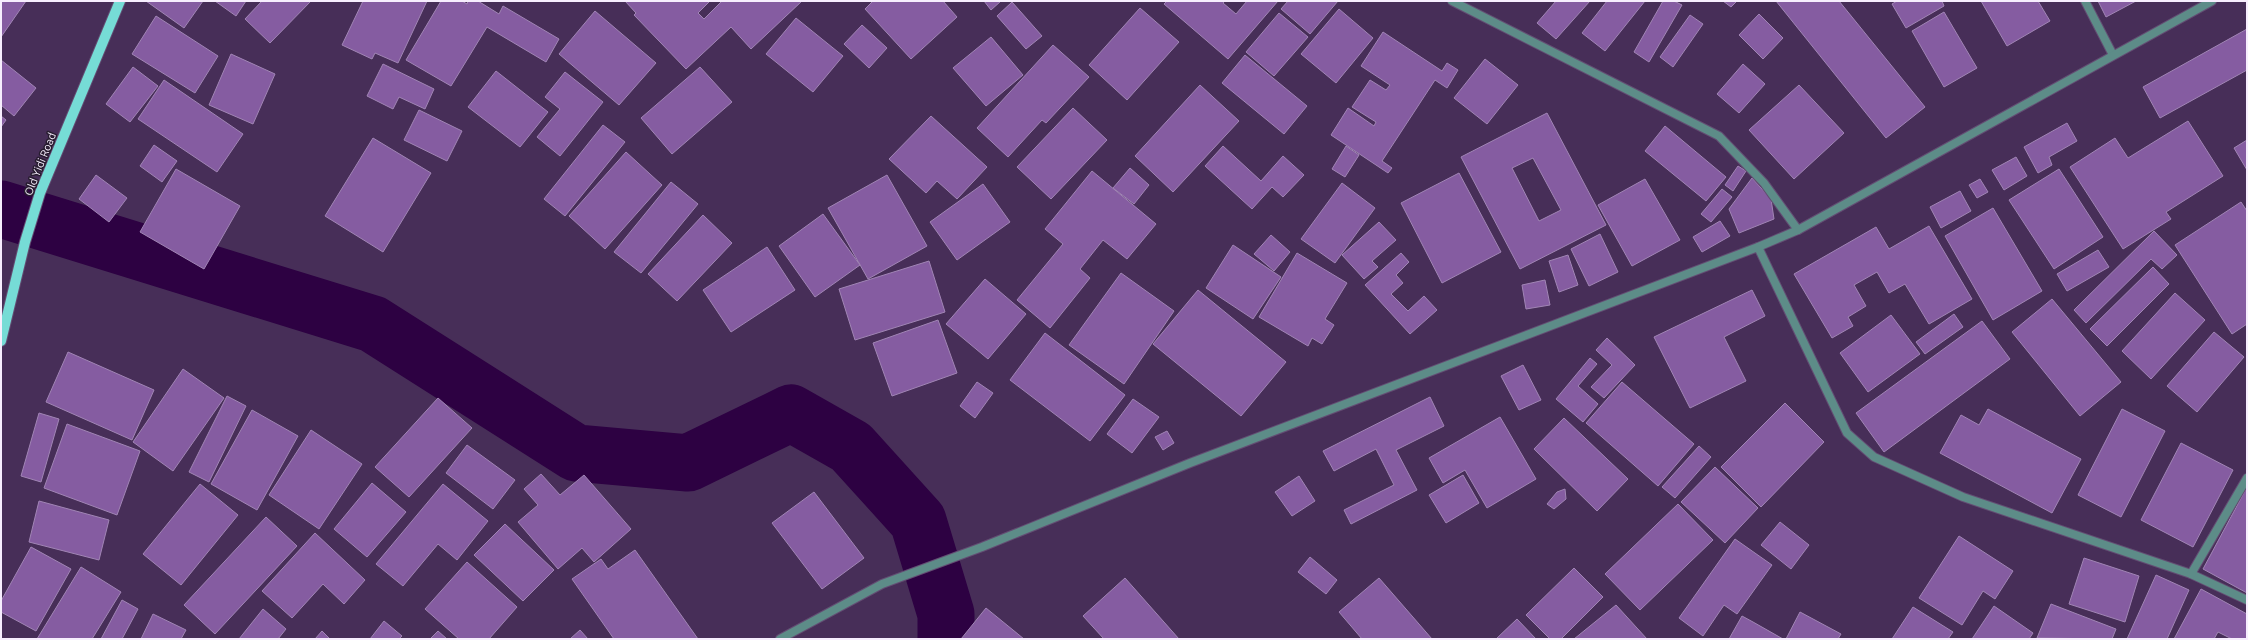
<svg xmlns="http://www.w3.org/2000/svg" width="2248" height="640" viewBox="0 0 2248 640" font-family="Ubuntu,sans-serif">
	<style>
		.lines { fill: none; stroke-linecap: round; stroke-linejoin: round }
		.river { stroke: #2d0142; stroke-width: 57 }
		.building { fill: #855ca1; stroke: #a185b5; fill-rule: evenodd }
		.minor-casing { stroke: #634d73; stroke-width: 10 }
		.tertiary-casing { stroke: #634d73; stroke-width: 10 }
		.primary-casing { stroke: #634d73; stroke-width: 12 }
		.minor { stroke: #5d8c88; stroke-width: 8 }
		.tertiary { stroke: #5d8c88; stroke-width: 8 }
		.primary { stroke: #76dcd6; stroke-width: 10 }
		.labels { text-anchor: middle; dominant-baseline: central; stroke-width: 3; stroke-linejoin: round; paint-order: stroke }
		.street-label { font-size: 11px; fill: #f7eefe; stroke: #271c2f }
	</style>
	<rect width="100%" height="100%" fill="#472e58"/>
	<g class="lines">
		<path class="river" d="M 1,209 L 373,324 L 576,453 L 688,463 L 791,413 L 851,447 L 918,521 L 946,614 L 946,639"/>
	</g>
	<g class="building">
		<path d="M 1,1 L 26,1 L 1,37 Z"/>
		<path d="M 146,1 L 203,1 L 184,28 Z"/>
		<path d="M 215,1 L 246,1 L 236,16 Z"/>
		<path d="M 262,1 L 311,1 L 270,43 L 245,19 Z"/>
		<path d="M 363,1 L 427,1 L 398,63 L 375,53 L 372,59 L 342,45 Z"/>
		<path d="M 441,1 L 462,1 L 467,4 L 468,1 L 478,1 L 499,14 L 503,6 L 559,39 L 546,62 L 487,27 L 451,86 L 406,60 Z"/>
		<path d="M 625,1 L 710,1 L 698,13 L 704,19 L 722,1 L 802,1 L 751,49 L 731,27 L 686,69 L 634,15 L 636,13 Z"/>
		<path d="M 873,1 L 943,1 L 957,17 L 911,59 L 865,9 Z"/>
		<path d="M 984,1 L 1001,1 L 991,10 Z"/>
		<path d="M 1167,1 L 1225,1 L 1223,3 L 1236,14 L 1247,1 L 1278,1 L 1228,59 L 1164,4 Z"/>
		<path d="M 1288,1 L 1338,1 L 1310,34 L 1281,9 Z"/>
		<path d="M 1556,1 L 1590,1 L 1556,39 L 1537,23 Z"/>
		<path d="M 1607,1 L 1645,1 L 1605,51 L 1582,33 Z"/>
		<path d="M 1663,1 L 1674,1 L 1682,5 L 1649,62 L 1634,52 Z"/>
		<path d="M 1723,1 L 1737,1 L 1731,7 Z"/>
		<path d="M 1776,1 L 1839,1 L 1925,107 L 1886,138 Z"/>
		<path d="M 1897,1 L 1942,1 L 1944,6 L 1906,28 L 1892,4 Z"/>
		<path d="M 1981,1 L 2038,1 L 2050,21 L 2007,46 Z"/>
		<path d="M 2098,1 L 2136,1 L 2106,17 Z"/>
		<path d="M 1012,2 L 1042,36 L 1026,49 L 997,16 Z"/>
		<path d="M 1140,8 L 1179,42 L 1127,100 L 1089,65 Z"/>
		<path d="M 1339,9 L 1373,38 L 1336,83 L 1301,54 Z"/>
		<path d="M 595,11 L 656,63 L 619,105 L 559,54 Z"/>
		<path d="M 1944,12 L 1977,68 L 1944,87 L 1912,31 Z"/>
		<path d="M 1279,13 L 1308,37 L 1274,76 L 1246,52 Z"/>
		<path d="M 1759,14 L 1783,38 L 1763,59 L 1739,35 Z"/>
		<path d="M 1690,15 L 1703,24 L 1673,67 L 1660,57 Z"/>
		<path d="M 156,16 L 218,56 L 195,93 L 132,54 Z"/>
		<path d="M 796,18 L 843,56 L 813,92 L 766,54 Z"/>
		<path d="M 862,25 L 887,48 L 869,68 L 844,44 Z"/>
		<path d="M 2247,29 L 2247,70 L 2160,118 L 2143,87 Z"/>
		<path d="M 1383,32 L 1442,71 L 1447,63 L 1458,70 L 1447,88 L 1435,80 L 1382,161 L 1392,168 L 1388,173 L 1331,135 L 1348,108 L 1374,126 L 1376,122 L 1352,107 L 1370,80 L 1386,90 L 1390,85 L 1361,66 Z"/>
		<path d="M 991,37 L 1023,75 L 986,106 L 953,68 Z"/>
		<path d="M 1053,45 L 1089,77 L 1046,123 L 1042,120 L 1008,157 L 977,128 Z"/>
		<path d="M 231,54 L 275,74 L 253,124 L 209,105 Z"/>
		<path d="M 1245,55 L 1307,106 L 1284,134 L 1222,83 Z"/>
		<path d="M 1485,59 L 1518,85 L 1487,124 L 1454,98 Z"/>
		<path d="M 1,60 L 36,88 L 14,116 L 1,105 Z"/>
		<path d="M 383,64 L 434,89 L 425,109 L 399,97 L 393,109 L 367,96 Z"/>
		<path d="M 1743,64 L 1765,84 L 1739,113 L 1717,94 Z"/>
		<path d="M 133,67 L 158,86 L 130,122 L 106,104 Z"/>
		<path d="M 700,67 L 732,102 L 672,154 L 641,118 Z"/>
		<path d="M 496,71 L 548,112 L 520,147 L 468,107 Z"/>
		<path d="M 565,72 L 603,102 L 560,156 L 537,137 L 560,109 L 545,97 Z"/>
		<path d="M 164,80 L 243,134 L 217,172 L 138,119 Z"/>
		<path d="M 1200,85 L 1239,121 L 1173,192 L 1135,156 Z"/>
		<path d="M 1799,85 L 1844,133 L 1794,179 L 1749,130 Z"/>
		<path d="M 1073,108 L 1107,140 L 1051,199 L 1017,167 Z"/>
		<path d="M 419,110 L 462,131 L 447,161 L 404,140 Z"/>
		<path d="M 1547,113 L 1606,225 L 1520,269 L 1461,157 ZM 1533,158 L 1561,210 L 1539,221 L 1512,168 Z"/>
		<path d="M 1,116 L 6,120 L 1,127 Z"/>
		<path d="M 931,116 L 987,167 L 957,199 L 937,181 L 926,193 L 889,159 Z"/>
		<path d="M 2188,121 L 2223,176 L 2166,212 L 2171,219 L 2123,249 L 2070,167 L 2115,138 L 2128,158 Z"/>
		<path d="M 2067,123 L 2077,141 L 2049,157 L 2052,165 L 2038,173 L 2024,147 Z"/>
		<path d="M 603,125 L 625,142 L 565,216 L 544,199 Z"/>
		<path d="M 1665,126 L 1726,177 L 1706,201 L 1645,151 Z"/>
		<path d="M 373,138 L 431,173 L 383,252 L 325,216 Z"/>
		<path d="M 2247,140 L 2247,170 L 2234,148 Z"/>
		<path d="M 154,145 L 177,161 L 162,182 L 140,166 Z"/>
		<path d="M 1223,146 L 1261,181 L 1283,156 L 1304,175 L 1283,197 L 1272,187 L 1252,209 L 1205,166 Z"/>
		<path d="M 1346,146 L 1359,155 L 1345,177 L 1332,169 Z"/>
		<path d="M 626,152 L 662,185 L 605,249 L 569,216 Z"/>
		<path d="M 2016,157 L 2027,176 L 2004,190 L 1992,170 Z"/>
		<path d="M 1738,166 L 1746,171 L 1733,191 L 1725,185 Z"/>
		<path d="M 1130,168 L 1149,185 L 1134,204 L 1113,188 Z"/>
		<path d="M 176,169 L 240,206 L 204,269 L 140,232 Z"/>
		<path d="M 2059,169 L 2103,237 L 2054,269 L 2009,200 Z"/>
		<path d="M 1092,171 L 1156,224 L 1127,259 L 1103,240 L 1080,269 L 1090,278 L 1050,328 L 1017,300 L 1063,244 L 1045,229 Z"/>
		<path d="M 1459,173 L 1501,252 L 1442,283 L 1401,203 Z"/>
		<path d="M 96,175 L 127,198 L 109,222 L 79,199 Z"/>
		<path d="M 887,175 L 927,246 L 868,279 L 828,208 Z"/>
		<path d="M 1752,178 L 1771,199 L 1774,219 L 1739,233 L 1729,209 Z"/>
		<path d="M 1645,179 L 1680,240 L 1632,266 L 1598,205 Z"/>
		<path d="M 1980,179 L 1988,192 L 1977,198 L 1969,185 Z"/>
		<path d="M 671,182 L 698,204 L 641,273 L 614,252 Z"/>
		<path d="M 1342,183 L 1375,208 L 1335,263 L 1301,239 Z"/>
		<path d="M 983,184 L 1010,222 L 957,260 L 930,222 Z"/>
		<path d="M 1722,189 L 1732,197 L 1711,222 L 1701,214 Z"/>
		<path d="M 1960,191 L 1971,211 L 1941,228 L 1930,207 Z"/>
		<path d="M 2241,202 L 2247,211 L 2247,324 L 2232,334 L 2175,245 Z"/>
		<path d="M 1993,208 L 2042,291 L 1993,320 L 1945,236 Z"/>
		<path d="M 823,214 L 860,265 L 815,297 L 779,246 Z"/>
		<path d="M 703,215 L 732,243 L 677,301 L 648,274 Z"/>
		<path d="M 1720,221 L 1730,236 L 1702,252 L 1693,237 Z"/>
		<path d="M 1379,222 L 1396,240 L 1372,261 L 1378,267 L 1364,279 L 1342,255 Z"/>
		<path d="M 1929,226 L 1972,299 L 1929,324 L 1905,284 L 1889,293 L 1877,272 L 1854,285 L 1866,306 L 1848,317 L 1853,326 L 1832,338 L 1794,274 L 1876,227 L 1889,249 Z"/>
		<path d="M 2154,231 L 2177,255 L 2162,269 L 2151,259 L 2086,323 L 2074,310 Z"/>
		<path d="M 1600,234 L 1618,272 L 1589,286 L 1571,249 Z"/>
		<path d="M 1271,235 L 1290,252 L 1274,271 L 1254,254 Z"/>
		<path d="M 1233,245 L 1281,277 L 1253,319 L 1206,288 Z"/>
		<path d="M 767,247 L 795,290 L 731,332 L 703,290 Z"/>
		<path d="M 2098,250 L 2109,267 L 2067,291 L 2057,274 Z"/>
		<path d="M 1297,253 L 1347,283 L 1325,319 L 1334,325 L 1322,344 L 1312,338 L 1308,346 L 1259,317 Z"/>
		<path d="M 1401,253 L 1409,262 L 1396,275 L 1403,283 L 1391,294 L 1408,311 L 1424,296 L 1437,310 L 1410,334 L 1365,285 Z"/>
		<path d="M 1568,255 L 1578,285 L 1559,292 L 1549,261 Z"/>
		<path d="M 929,261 L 945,312 L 855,340 L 839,289 Z"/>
		<path d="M 2153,267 L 2169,284 L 2107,346 L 2090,329 Z"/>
		<path d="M 1121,273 L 1174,311 L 1124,384 L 1069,345 Z"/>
		<path d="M 985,279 L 1026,314 L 988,359 L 946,324 Z"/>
		<path d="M 1545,280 L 1550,305 L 1526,309 L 1522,285 Z"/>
		<path d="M 1198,290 L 1286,362 L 1241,416 L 1153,344 Z"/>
		<path d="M 1752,290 L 1765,316 L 1724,337 L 1746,381 L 1690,408 L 1654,337 Z"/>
		<path d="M 2175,293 L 2205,320 L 2151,379 L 2122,351 Z"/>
		<path d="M 2052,299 L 2121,382 L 2080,416 L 2012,332 Z"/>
		<path d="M 1954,314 L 1963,327 L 1925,354 L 1916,342 Z"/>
		<path d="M 1891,315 L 1920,354 L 1868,392 L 1840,353 Z"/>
		<path d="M 938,320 L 957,373 L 892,396 L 873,343 Z"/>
		<path d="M 1982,321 L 2010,359 L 1884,452 L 1856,413 Z"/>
		<path d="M 2214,332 L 2244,357 L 2197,412 L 2167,386 Z"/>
		<path d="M 1045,333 L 1125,395 L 1090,441 L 1010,380 Z"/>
		<path d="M 1607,338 L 1635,365 L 1604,398 L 1591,387 L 1612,365 L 1596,350 Z"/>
		<path d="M 68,352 L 154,390 L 132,440 L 46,402 Z"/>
		<path d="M 1590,358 L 1597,364 L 1578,386 L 1598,404 L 1583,422 L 1556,399 Z"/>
		<path d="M 1523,365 L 1541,400 L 1519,410 L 1501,376 Z"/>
		<path d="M 183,369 L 224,398 L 173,471 L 133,442 Z"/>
		<path d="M 977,382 L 993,393 L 975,418 L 960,406 Z"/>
		<path d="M 1622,382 L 1694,444 L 1658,486 L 1586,423 Z"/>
		<path d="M 227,396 L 246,406 L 209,482 L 189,472 Z"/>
		<path d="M 1430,397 L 1444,426 L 1396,450 L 1417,490 L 1351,524 L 1344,510 L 1394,485 L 1376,449 L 1334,471 L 1323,451 Z"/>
		<path d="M 438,398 L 472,428 L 409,497 L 375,467 Z"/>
		<path d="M 1133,399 L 1159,417 L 1132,453 L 1107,434 Z"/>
		<path d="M 1785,403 L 1824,442 L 1761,507 L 1721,467 Z"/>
		<path d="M 1988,409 L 2081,459 L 2052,513 L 1940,453 L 1961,415 L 1979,425 Z"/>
		<path d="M 2122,409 L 2165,431 L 2121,517 L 2078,495 Z"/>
		<path d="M 252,410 L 298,436 L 257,510 L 211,484 Z"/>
		<path d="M 39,413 L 59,419 L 41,482 L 21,476 Z"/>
		<path d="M 1500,417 L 1536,479 L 1487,508 L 1465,470 L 1443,483 L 1429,458 Z"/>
		<path d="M 1564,418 L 1628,479 L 1597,511 L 1534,449 Z"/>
		<path d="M 67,424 L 140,451 L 117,515 L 44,488 Z"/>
		<path d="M 311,430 L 362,464 L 319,529 L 269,495 Z"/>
		<path d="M 1167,431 L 1174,443 L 1163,450 L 1155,437 Z"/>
		<path d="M 2181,443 L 2233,470 L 2193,547 L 2141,520 Z"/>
		<path d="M 467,445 L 515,480 L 493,509 L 446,473 Z"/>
		<path d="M 1699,446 L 1711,457 L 1675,498 L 1662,487 Z"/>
		<path d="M 1715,467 L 1758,508 L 1725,543 L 1681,502 Z"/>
		<path d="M 541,474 L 560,495 L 584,475 L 631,529 L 594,562 L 582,548 L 558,569 L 518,522 L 538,505 L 524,489 Z"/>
		<path d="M 1463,475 L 1479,503 L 1446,523 L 1429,495 Z"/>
		<path d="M 1299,476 L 1315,501 L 1292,516 L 1275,492 Z"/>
		<path d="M 372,483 L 406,512 L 367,557 L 334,529 Z"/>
		<path d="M 200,484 L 238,515 L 181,585 L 143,554 Z"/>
		<path d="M 443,484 L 488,521 L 457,560 L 438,544 L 403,586 L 376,564 Z"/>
		<path d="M 2247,487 L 2247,593 L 2203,569 Z"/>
		<path d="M 1565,489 L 1566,499 L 1554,509 L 1547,504 L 1557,492 Z"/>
		<path d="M 814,492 L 864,558 L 822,589 L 772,523 Z"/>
		<path d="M 39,501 L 109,520 L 99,560 L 29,542 Z"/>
		<path d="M 1678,504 L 1713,540 L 1640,610 L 1605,574 Z"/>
		<path d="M 266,517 L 297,546 L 215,634 L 184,605 Z"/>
		<path d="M 1780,522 L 1809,545 L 1791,569 L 1761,545 Z"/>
		<path d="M 505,524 L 554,570 L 523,601 L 474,555 Z"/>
		<path d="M 315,533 L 365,580 L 344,604 L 323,584 L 292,618 L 262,591 Z"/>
		<path d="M 1959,536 L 2013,571 L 1995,599 L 1983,591 L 1962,625 L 1919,598 Z"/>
		<path d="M 1735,539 L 1772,565 L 1737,614 L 1724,605 L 1703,636 L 1679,618 Z"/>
		<path d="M 31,547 L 71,569 L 36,631 L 1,612 L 1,601 Z"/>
		<path d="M 635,550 L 698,639 L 614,639 L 572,579 L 601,559 L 608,569 Z"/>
		<path d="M 1310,557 L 1337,580 L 1326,594 L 1298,572 Z"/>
		<path d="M 2084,558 L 2139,576 L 2125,622 L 2069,604 Z"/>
		<path d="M 467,562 L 517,607 L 489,639 L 459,639 L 425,609 Z"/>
		<path d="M 81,567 L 121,592 L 92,639 L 37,639 Z"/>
		<path d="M 1574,568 L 1603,597 L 1561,639 L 1550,639 L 1526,615 Z"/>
		<path d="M 2156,575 L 2189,590 L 2167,639 L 2127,639 Z"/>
		<path d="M 1125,578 L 1179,639 L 1104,639 L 1083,616 Z"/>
		<path d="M 1379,578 L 1432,639 L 1362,639 L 1339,612 Z"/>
		<path d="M 2201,589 L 2247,614 L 2247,639 L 2232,639 L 2218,632 L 2214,639 L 2174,639 Z"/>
		<path d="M 122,600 L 138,609 L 122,639 L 101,639 Z"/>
		<path d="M 2051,604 L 2116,629 L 2112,639 L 2037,638 Z"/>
		<path d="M 1616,605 L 1647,639 L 1574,639 Z"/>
		<path d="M 1994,606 L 2033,633 L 2029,639 L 1972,639 Z"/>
		<path d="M 1913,607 L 1953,632 L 1948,639 L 1892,639 Z"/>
		<path d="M 986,608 L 1024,639 L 961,639 Z"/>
		<path d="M 263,609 L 286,629 L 278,639 L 239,639 Z"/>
		<path d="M 1800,612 L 1841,634 L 1838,639 L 1786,639 Z"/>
		<path d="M 153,614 L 186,630 L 181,639 L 141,639 Z"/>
		<path d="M 1742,616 L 1753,622 L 1783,639 L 1729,639 Z"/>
		<path d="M 1517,619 L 1536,639 L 1496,639 Z"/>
		<path d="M 384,621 L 402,636 L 399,639 L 370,639 Z"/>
		<path d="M 580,630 L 588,639 L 570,639 Z"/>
		<path d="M 322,631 L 330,639 L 315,639 Z"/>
		<path d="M 438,631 L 447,639 L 430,639 Z"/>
	</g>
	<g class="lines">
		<g class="minor-casing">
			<g id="minor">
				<path d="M 1452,1 L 1719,136 L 1764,183 L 1798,230"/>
				<path d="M 2085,1 L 2113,55"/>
				<path d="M 1758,247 L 1847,433 L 1874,457 L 1963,497 L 2191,574 L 2247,600"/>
				<path d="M 2191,574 L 2247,478"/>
			</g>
		</g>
		<g class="tertiary-casing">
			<path id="tertiary" d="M 780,639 L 882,584 L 982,547 L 1190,463 L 1758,247 L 1798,230 L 2212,1"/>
		</g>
		<g class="primary-casing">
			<path id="primary" d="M 1,341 L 25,242 L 40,193 L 120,1"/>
		</g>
		<use href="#minor" class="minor"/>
		<use href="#tertiary" class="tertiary"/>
		<use href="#primary" class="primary"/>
	</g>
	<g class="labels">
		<g class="street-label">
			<text transform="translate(40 164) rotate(-68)">Old Yidi Road</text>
		</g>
	</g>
	<rect width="2248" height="640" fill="none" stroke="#f7eefe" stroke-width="4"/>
</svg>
